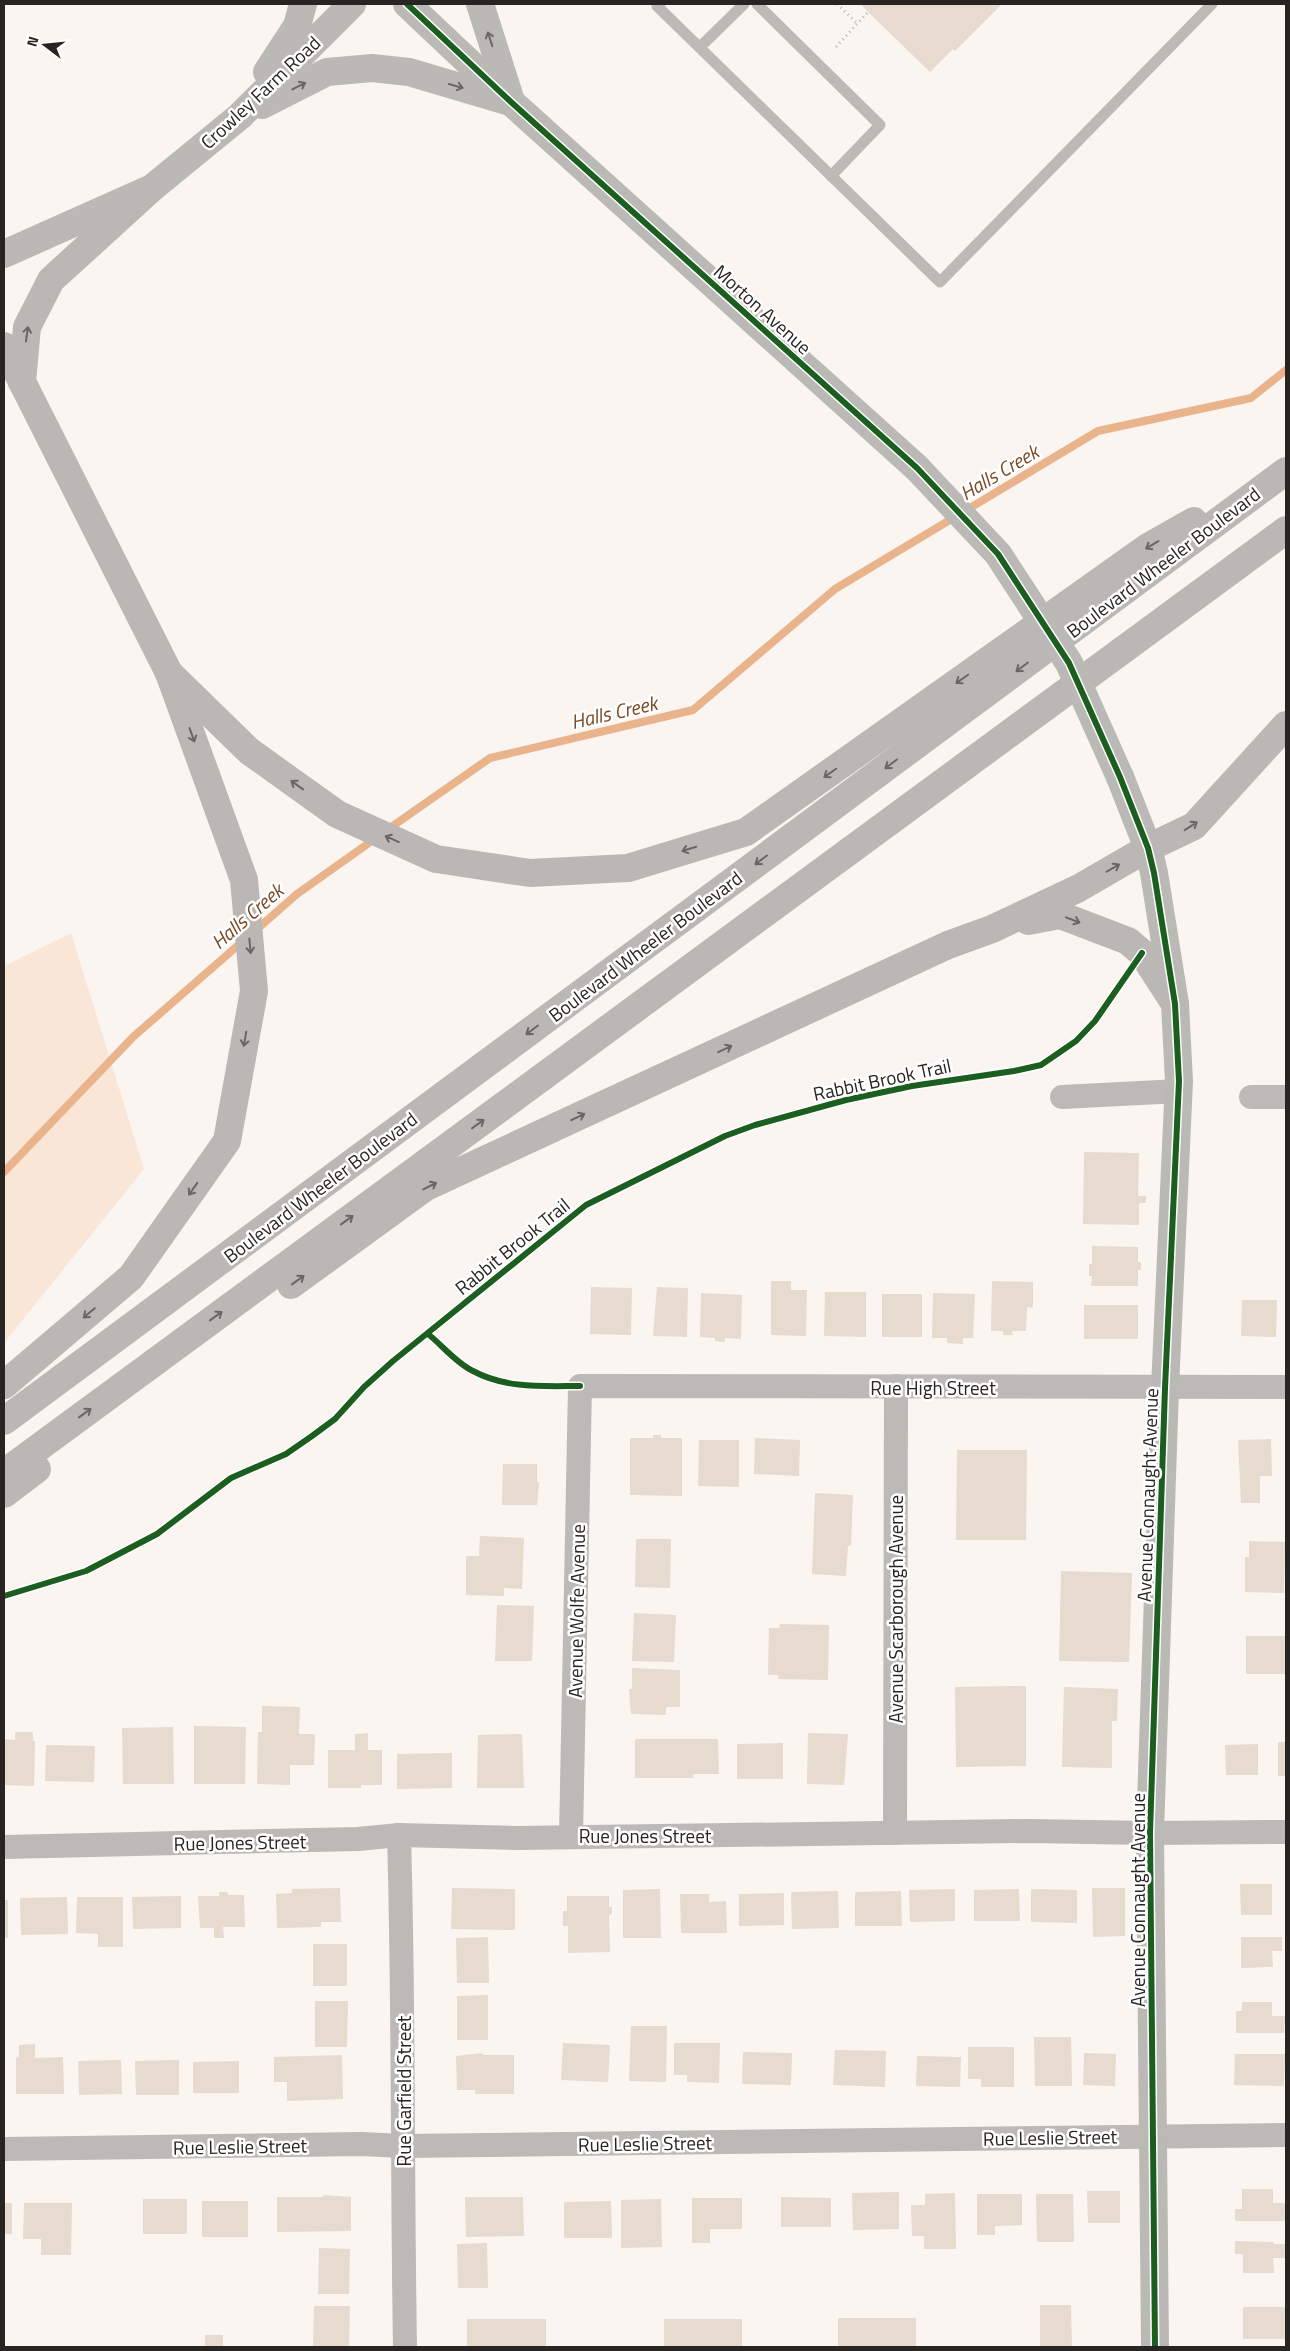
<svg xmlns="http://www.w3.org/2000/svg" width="1290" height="2351" viewBox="0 0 1290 2351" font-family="'Titillium Web',sans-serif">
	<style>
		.green { fill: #f9e6d7 }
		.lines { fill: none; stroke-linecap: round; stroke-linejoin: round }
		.stream { stroke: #e9b48c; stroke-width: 8 }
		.building { fill: #e7dace }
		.path { stroke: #b5b3b1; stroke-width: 3; stroke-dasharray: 1 4; stroke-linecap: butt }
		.lane { stroke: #bcb9b7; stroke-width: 11 }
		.street { stroke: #bcb9b7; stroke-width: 24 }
		.secondary { stroke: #bbb9b5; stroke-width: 28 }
		.highway { stroke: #bab7b4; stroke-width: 28 }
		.secondary-bridge { stroke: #bbb9b5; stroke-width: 28 }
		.cycleway-casing { stroke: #fff; stroke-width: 9 }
		.cycleway { stroke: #1b5e20; stroke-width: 6 }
		.oneway { stroke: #6a6764 }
		.oneway2 { stroke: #6a6663 }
		.labels { text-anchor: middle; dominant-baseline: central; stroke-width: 5; stroke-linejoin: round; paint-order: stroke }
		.street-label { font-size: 19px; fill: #282421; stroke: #fff }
		.water-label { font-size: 20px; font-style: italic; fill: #7a4821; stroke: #fff }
	</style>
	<rect width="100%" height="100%" fill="#faf5f0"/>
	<path class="green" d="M 71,933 L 144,1169 L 4,1343 L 4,966 Z"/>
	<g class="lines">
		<g class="stream">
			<path d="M 387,830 L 490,758 L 693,710 L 835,589 L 1098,431 L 1251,398 L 1286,370"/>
			<path d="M 256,930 L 297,894 L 376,838"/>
			<path d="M 4,1172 L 133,1037 L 243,941"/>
		</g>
	</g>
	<g class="building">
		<path d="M 860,4 L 1002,4 L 955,51 L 953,49 L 930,72 Z"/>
		<path d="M 1084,1152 L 1139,1153 L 1138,1196 L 1146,1196 L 1146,1203 L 1139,1203 L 1139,1225 L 1083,1224 Z"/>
		<path d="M 1092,1246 L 1138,1247 L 1138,1262 L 1141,1262 L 1141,1270 L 1138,1270 L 1138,1286 L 1091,1286 L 1092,1276 L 1089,1276 L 1089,1264 L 1092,1264 Z"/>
		<path d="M 771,1281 L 791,1281 L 791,1290 L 807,1290 L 806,1336 L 771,1335 Z"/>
		<path d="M 992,1281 L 1033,1282 L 1033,1308 L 1027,1307 L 1026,1331 L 1012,1331 L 1013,1335 L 1003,1335 L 1003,1331 L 991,1331 Z"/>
		<path d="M 591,1287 L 632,1288 L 631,1335 L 590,1334 Z"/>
		<path d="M 657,1287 L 688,1288 L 687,1337 L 653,1336 Z"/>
		<path d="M 825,1292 L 866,1292 L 866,1337 L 824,1336 Z"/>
		<path d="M 701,1293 L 742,1295 L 741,1339 L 725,1338 L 725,1342 L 715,1341 L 715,1338 L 700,1337 Z"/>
		<path d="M 933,1293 L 975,1294 L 973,1338 L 963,1338 L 963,1344 L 947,1343 L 947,1338 L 932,1338 Z"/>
		<rect x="882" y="1294" width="40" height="43"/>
		<path d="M 1242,1300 L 1277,1300 L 1276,1337 L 1241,1336 Z"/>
		<rect x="1084" y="1305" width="54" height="34"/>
		<path d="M 653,1435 L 661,1435 L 661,1438 L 682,1438 L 682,1496 L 630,1495 L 630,1438 L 653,1438 Z"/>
		<path d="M 755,1438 L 800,1440 L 799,1476 L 754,1474 Z"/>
		<path d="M 1271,1439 L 1272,1476 L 1260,1476 L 1260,1503 L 1241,1503 L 1238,1440 Z"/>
		<path d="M 699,1440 L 739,1440 L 739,1487 L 698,1486 Z"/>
		<path d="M 957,1450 L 1027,1450 L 1026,1540 L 956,1540 Z"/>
		<path d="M 503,1464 L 537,1464 L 537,1482 L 539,1482 L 537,1505 L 502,1505 Z"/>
		<path d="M 815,1493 L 853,1495 L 851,1546 L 848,1546 L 846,1576 L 812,1574 Z"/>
		<path d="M 480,1536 L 524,1538 L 522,1589 L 504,1588 L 504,1596 L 466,1595 L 466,1556 L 479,1556 Z"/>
		<path d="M 636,1539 L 671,1539 L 670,1588 L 635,1587 Z"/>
		<path d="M 1249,1541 L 1285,1542 L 1284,1593 L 1245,1592 L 1245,1557 L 1249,1557 Z"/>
		<path d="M 1061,1571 L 1132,1573 L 1129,1662 L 1059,1661 Z"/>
		<path d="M 497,1605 L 534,1606 L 532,1661 L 495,1661 Z"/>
		<path d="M 634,1613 L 676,1615 L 674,1662 L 632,1661 Z"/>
		<path d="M 780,1624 L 829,1625 L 828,1680 L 778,1679 L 778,1675 L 768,1675 L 769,1628 L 779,1628 Z"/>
		<rect x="1246" y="1636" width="40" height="38"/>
		<path d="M 632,1668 L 680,1670 L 680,1707 L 666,1707 L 666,1715 L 631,1714 L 629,1689 L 632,1689 Z"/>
		<path d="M 1026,1686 L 1026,1766 L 956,1767 L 955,1687 Z"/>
		<path d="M 1064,1687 L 1118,1689 L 1117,1721 L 1112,1721 L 1112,1768 L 1062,1767 Z"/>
		<path d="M 262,1706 L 300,1707 L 299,1734 L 315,1734 L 314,1765 L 290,1765 L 290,1785 L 257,1784 L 258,1732 L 262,1732 Z"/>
		<path d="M 194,1726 L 246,1727 L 245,1784 L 194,1784 Z"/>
		<path d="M 173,1727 L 174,1784 L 123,1784 L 122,1728 Z"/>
		<path d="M 15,1732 L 33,1732 L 33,1741 L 35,1741 L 34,1786 L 4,1785 L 4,1739 L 15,1740 Z"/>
		<path d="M 368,1733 L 368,1750 L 382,1750 L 382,1785 L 361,1785 L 361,1788 L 328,1788 L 328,1750 L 355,1750 L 355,1734 Z"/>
		<path d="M 808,1733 L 848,1734 L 844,1785 L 807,1784 Z"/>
		<path d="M 522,1734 L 524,1788 L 477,1788 L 478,1735 Z"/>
		<path d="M 635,1739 L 718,1739 L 719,1774 L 693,1774 L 693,1778 L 635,1778 Z"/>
		<rect x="1278" y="1742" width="8" height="34"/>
		<path d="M 783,1743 L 783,1779 L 737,1779 L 737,1744 Z"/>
		<path d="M 1258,1744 L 1258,1775 L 1226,1775 L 1225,1745 Z"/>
		<path d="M 46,1745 L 95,1746 L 94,1782 L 45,1781 Z"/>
		<path d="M 452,1753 L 452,1788 L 397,1789 L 397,1754 Z"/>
		<path d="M 1240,1884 L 1272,1884 L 1272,1915 L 1241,1915 Z"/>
		<path d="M 340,1888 L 341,1922 L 321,1922 L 321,1927 L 277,1928 L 276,1894 L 292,1893 L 292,1889 Z"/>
		<path d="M 452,1888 L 515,1889 L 515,1930 L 451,1929 Z"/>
		<path d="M 1092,1888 L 1125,1888 L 1125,1936 L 1093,1937 Z"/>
		<path d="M 660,1889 L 661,1938 L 623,1938 L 623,1890 Z"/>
		<path d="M 955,1889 L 955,1921 L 910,1922 L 909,1890 Z"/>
		<path d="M 1019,1889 L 1020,1921 L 974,1921 L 974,1890 Z"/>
		<path d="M 1031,1889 L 1077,1890 L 1077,1923 L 1031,1922 Z"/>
		<path d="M 838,1891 L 839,1928 L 792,1929 L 791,1892 Z"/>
		<path d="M 901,1891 L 902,1926 L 855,1926 L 855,1892 Z"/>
		<path d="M 219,1892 L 227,1892 L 228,1895 L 244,1895 L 245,1927 L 223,1927 L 224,1938 L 214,1938 L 214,1928 L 200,1928 L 198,1896 L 219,1896 Z"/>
		<path d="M 784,1893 L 784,1925 L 739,1926 L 739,1894 Z"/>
		<path d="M 680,1894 L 709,1894 L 709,1902 L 726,1901 L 727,1933 L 681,1933 Z"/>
		<path d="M 181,1896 L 181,1928 L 133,1929 L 132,1897 Z"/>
		<path d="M 567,1896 L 609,1896 L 609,1907 L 612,1907 L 612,1914 L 609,1915 L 610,1952 L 568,1953 L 568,1926 L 563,1926 L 563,1911 L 567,1911 Z"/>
		<path d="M 67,1897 L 68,1934 L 21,1935 L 20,1898 Z"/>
		<path d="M 77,1897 L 123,1897 L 123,1947 L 98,1947 L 98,1934 L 76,1933 Z"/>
		<rect x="4" y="1900" width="4" height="38"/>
		<path d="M 488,1937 L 489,1983 L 457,1983 L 456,1938 Z"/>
		<path d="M 1241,1937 L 1282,1937 L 1282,1951 L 1272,1951 L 1273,1967 L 1241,1968 Z"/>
		<rect x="313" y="1944" width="34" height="42"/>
		<path d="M 488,1995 L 488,2040 L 457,2040 L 457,1996 Z"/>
		<path d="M 315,2001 L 348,2001 L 347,2047 L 315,2047 Z"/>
		<path d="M 1242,2002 L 1272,2002 L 1272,2016 L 1285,2016 L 1284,2033 L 1236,2033 L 1236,2011 L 1242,2011 Z"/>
		<path d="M 631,2026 L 667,2026 L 666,2082 L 629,2081 Z"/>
		<path d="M 1034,2037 L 1071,2037 L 1072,2086 L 1035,2086 Z"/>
		<path d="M 563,2043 L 610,2045 L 608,2082 L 561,2080 Z"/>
		<path d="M 674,2043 L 720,2043 L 719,2083 L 687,2082 L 687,2075 L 674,2075 Z"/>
		<path d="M 35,2044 L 35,2058 L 63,2057 L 64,2094 L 16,2094 L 16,2057 L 19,2058 L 19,2045 Z"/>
		<path d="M 968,2047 L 1014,2047 L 1014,2087 L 981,2087 L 981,2079 L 968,2079 Z"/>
		<path d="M 835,2050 L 886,2051 L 885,2087 L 833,2085 Z"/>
		<path d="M 743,2052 L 792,2053 L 791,2085 L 742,2084 Z"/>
		<path d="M 483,2053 L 483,2055 L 514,2055 L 514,2094 L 475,2094 L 475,2090 L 457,2090 L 456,2056 Z"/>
		<path d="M 1084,2053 L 1116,2054 L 1115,2086 L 1083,2085 Z"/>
		<path d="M 1235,2054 L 1285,2054 L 1284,2086 L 1234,2085 Z"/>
		<path d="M 342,2055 L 343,2099 L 287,2101 L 287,2082 L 274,2082 L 274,2057 Z"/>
		<path d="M 917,2056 L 961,2057 L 960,2087 L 916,2086 Z"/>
		<path d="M 121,2060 L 122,2094 L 79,2095 L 78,2061 Z"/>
		<path d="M 179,2060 L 179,2095 L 136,2095 L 135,2061 Z"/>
		<path d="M 239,2061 L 239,2093 L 193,2093 L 193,2062 Z"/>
		<path d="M 1242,2189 L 1273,2189 L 1273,2203 L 1285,2203 L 1285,2221 L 1235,2221 L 1235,2209 L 1242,2209 Z"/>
		<path d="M 1087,2191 L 1120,2191 L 1120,2223 L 1088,2223 Z"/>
		<path d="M 899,2192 L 899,2229 L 853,2230 L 852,2193 Z"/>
		<path d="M 955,2193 L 956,2249 L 924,2249 L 924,2236 L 912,2236 L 911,2205 L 925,2205 L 925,2194 Z"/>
		<path d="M 977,2194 L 1022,2194 L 1022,2225 L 995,2226 L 995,2235 L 977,2235 Z"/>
		<path d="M 1036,2194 L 1073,2194 L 1074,2242 L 1037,2242 Z"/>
		<path d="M 323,2195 L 351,2197 L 351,2231 L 277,2232 L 277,2197 L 323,2197 Z"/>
		<path d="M 465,2197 L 523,2197 L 524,2236 L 466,2237 Z"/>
		<path d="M 781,2197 L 831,2198 L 831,2227 L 781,2227 Z"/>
		<path d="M 692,2198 L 742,2198 L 742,2229 L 710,2229 L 710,2243 L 692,2243 Z"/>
		<rect x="143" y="2199" width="44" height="35"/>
		<path d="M 661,2199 L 662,2247 L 621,2248 L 621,2200 Z"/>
		<rect x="202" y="2201" width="46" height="36"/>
		<path d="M 611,2201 L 612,2238 L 564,2238 L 564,2202 Z"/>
		<rect x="4" y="2203" width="8" height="31"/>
		<path d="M 24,2203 L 72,2203 L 71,2255 L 41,2255 L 41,2239 L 23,2239 Z"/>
		<path d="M 1235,2241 L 1274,2242 L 1274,2244 L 1285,2244 L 1285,2258 L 1273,2258 L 1274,2273 L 1243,2273 L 1243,2254 L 1235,2254 Z"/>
		<path d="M 487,2243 L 488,2288 L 458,2288 L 457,2244 Z"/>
		<path d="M 319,2248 L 350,2249 L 349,2294 L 318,2294 Z"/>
		<path d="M 1040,2305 L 1071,2305 L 1072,2347 L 1040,2347 Z"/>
		<path d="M 314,2306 L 350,2306 L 349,2347 L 313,2347 Z"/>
		<rect x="1243" y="2307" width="43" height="32"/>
		<rect x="838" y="2318" width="78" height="29"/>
		<rect x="467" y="2319" width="79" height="28"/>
		<rect x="664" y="2319" width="78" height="28"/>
		<rect x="205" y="2335" width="18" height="12"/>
	</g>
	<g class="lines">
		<g class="path">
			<path d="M 837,4 L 858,24"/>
			<path d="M 836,47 L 868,12"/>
		</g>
		<g class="lane">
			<path d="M 660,4 L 657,6 L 940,282 L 1212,4"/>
			<path d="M 757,4 L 880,125 L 831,176"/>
			<path d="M 700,47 L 744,4"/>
		</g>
		<g class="street">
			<path d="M 1062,1097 L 1179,1091"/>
			<path d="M 1251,1097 L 1286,1097"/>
			<path d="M 895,1833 L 896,1386"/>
			<path d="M 399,1835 C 404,2005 402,2176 405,2347"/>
			<path d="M 571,1836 L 580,1386 L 1286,1387"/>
			<path d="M 4,1847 L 358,1839 L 399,1835 L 518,1838 L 1027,1831 L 1150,1833 L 1286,1832"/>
			<path d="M 4,2149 L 362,2144 L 402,2146 L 1286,2135"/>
		</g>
		<g class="secondary">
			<path d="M 407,4 L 511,102 L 917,468"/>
			<path d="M 480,4 L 510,98"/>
			<path d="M 267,72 L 297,26 L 303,4"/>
			<path d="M 262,105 L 327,72 L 372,68 L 409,72 L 507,101"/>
			<path d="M 4,254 L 152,188 L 240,116 L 352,4"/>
			<path d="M 1120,777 L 1148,848 L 1154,873 L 1175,1004 L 1179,1081 L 1165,1388 L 1150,1833 L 1155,2347"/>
		</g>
		<g class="highway">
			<path d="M 4,346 L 169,673 L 244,880 L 254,991 L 227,1141 L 131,1277 L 4,1385"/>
			<path d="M 22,382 L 27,327 L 51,280 L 152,188"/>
			<path d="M 169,673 L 249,751 L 337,814 L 436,859 L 530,873 L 628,868 L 746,832 L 1148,547 L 1194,521"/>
			<path d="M 1028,921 L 1060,915 L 1128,941 L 1142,953 L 1175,1004"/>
			<path d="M 291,1285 L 426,1187 L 948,945 L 992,929 L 1079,888 L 1148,848 L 1194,826 L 1286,725"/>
			<path d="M 4,1421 L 1286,471"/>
			<path d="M 4,1473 L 1286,530"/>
			<path d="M 4,1494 L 37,1469"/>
		</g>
		<path class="secondary-bridge" d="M 917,468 L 998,554 L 1069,663 L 1120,777"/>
		<g class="cycleway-casing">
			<g id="cycleway">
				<path d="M 407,4 L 511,102 L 917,468 L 998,554 L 1069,663 L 1120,777 L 1148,848 L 1154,873 L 1175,1004 L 1179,1081 L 1165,1388 L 1150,1833 L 1155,2347"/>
				<path d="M 428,1334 C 442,1345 456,1363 473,1371 C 506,1389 544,1386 580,1386"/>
				<path d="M 4,1596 L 86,1571 L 157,1534 L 231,1478 L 286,1454 L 312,1436 L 335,1419 L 364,1387 L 393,1361 L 586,1205 L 725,1136 L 755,1125 L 846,1100 L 912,1086 L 1014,1071 L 1041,1065 L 1076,1041 L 1095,1021 L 1142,953"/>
			</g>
		</g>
		<use href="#cycleway" class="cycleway"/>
	</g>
	<defs><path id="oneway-shaft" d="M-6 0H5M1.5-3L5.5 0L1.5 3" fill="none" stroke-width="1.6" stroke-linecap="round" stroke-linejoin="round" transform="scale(1.25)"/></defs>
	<g class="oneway">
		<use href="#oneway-shaft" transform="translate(490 39) rotate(-108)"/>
		<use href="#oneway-shaft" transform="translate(299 86) rotate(-27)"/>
		<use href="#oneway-shaft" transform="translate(456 86) rotate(16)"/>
	</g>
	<g class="oneway2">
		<use href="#oneway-shaft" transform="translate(27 334) rotate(-82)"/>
		<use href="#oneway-shaft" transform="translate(1152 545) rotate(149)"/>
		<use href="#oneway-shaft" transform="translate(1022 667) rotate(143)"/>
		<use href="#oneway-shaft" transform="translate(962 679) rotate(145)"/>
		<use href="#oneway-shaft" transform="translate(192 735) rotate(70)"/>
		<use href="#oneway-shaft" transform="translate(891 764) rotate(143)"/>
		<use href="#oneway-shaft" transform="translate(830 773) rotate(145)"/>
		<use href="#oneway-shaft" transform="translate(297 785) rotate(-144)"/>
		<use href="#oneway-shaft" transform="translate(1191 826) rotate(-33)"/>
		<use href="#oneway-shaft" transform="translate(392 839) rotate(-156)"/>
		<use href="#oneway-shaft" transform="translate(689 849) rotate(163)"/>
		<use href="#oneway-shaft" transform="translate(761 860) rotate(143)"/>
		<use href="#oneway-shaft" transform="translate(1113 868) rotate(-30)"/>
		<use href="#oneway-shaft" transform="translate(1073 920) rotate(21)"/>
		<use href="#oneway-shaft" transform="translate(250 946) rotate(85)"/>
		<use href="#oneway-shaft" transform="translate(532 1030) rotate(143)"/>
		<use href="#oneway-shaft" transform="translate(245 1039) rotate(100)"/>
		<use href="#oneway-shaft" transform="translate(725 1049) rotate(-25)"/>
		<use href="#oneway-shaft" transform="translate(578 1117) rotate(-25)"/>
		<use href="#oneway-shaft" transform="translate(478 1124) rotate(-36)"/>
		<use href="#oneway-shaft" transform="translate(430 1186) rotate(-27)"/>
		<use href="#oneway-shaft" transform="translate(193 1189) rotate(125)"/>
		<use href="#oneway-shaft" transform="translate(347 1220) rotate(-36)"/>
		<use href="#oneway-shaft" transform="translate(298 1280) rotate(-36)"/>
		<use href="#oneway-shaft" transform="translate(89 1313) rotate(140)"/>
		<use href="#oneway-shaft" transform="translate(216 1316) rotate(-36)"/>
		<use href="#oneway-shaft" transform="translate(85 1413) rotate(-36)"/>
	</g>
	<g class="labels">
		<g class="street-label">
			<text transform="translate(260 92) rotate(-43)">Crowley Farm Road</text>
			<text transform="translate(763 309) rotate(42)">Morton Avenue</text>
			<text transform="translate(1163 562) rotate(-37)">Boulevard Wheeler Boulevard</text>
			<text transform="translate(645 946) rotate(-37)">Boulevard Wheeler Boulevard</text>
			<text transform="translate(882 1079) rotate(-12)">Rabbit Brook Trail</text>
			<text transform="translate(320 1187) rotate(-37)">Boulevard Wheeler Boulevard</text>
			<text transform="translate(512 1246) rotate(-39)">Rabbit Brook Trail</text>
			<text x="933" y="1387">Rue High Street</text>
			<text transform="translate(1147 1495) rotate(-88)">Avenue Connaught Avenue</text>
			<text transform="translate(895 1609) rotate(-90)">Avenue Scarborough Avenue</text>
			<text transform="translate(576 1611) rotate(-89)">Avenue Wolfe Avenue</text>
			<text x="645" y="1835">Rue Jones Street</text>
			<text transform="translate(240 1842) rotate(-1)">Rue Jones Street</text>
			<text transform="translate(1137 1900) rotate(-90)">Avenue Connaught Avenue</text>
			<text transform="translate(403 2091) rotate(-90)">Rue Garfield Street</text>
			<text transform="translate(1050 2137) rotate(-1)">Rue Leslie Street</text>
			<text transform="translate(645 2143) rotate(-1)">Rue Leslie Street</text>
			<text transform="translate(240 2146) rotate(-1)">Rue Leslie Street</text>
		</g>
		<g class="water-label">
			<text transform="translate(999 472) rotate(-31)">Halls Creek</text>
			<text transform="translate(614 712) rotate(-13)">Halls Creek</text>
			<text transform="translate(247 916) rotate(-41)">Halls Creek</text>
		</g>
	</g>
	<rect width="1290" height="2351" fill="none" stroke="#282421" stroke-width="10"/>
	<g transform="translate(45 45) rotate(286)" stroke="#ffffff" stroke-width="4" paint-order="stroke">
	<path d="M0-4L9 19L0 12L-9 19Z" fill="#282421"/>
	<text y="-8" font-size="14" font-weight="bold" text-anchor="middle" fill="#282421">N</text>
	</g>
</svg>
